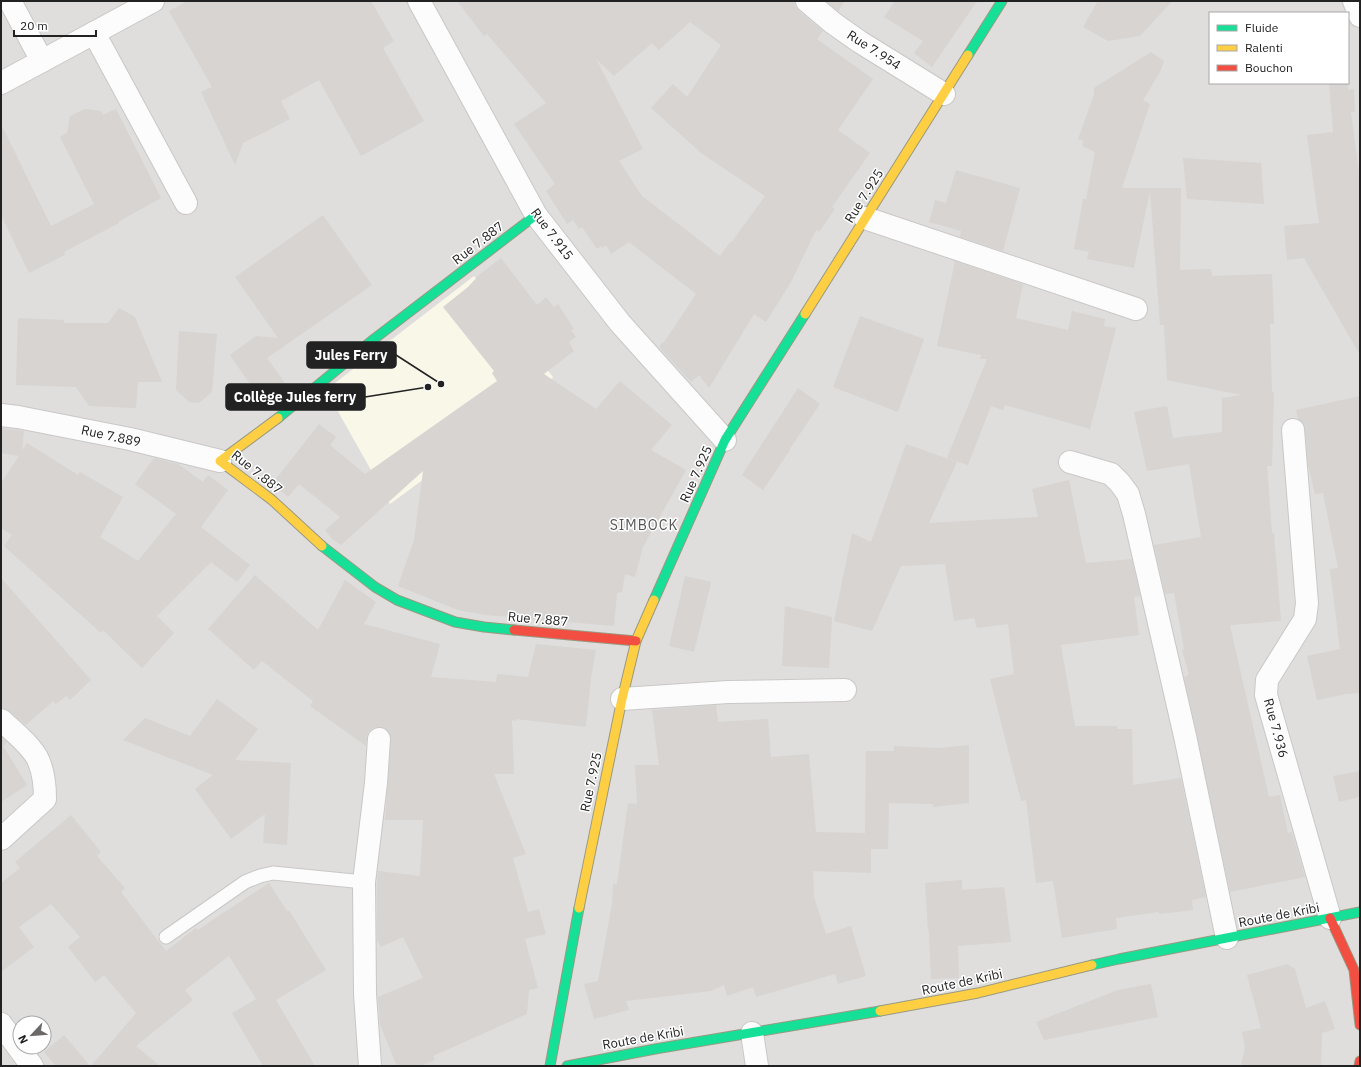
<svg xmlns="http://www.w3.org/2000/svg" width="1361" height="1067" viewBox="0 0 1361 1067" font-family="'IBM Plex Sans',sans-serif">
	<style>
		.residential { fill: #dfdedc; fill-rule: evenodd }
		.education { fill: #f8f7e8 }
		.building { fill: #d7d4d2; fill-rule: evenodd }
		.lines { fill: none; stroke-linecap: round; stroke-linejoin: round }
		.lane-casing { stroke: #c9c8c7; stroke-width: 15 }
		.street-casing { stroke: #c9c8c7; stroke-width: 24 }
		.fast-casing { stroke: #999a82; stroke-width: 11 }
		.slow-casing { stroke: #999a82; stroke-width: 11 }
		.jam-casing { stroke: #999a82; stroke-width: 11 }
		.lane { stroke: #fdfcfc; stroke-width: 13 }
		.street { stroke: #fdfcfc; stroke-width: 22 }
		.fast { stroke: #16e098; stroke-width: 9 }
		.slow { stroke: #ffcf43; stroke-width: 9 }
		.jam { stroke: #f24e42; stroke-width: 9 }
		.labels { text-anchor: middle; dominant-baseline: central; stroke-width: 3; stroke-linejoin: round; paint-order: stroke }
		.street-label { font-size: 13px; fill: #222; stroke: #fff }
		.neighbourhood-label { font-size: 14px; letter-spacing: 1px; fill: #555; stroke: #fff }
		.leader { fill: none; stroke: #222; stroke-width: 1.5 }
		.callout-dot { fill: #222; stroke: #fff; stroke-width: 1.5 }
		.callout { fill: #222; stroke: #222; stroke-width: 1.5 }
		.callout-label { font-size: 14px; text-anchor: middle; font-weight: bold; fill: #fff }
	</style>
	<rect width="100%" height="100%" fill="#f0eeeb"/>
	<path class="residential" d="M 1,1 L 1360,1 L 1360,1066 L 1,1066 ZM 1210,13 L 1348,13 L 1348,83 L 1210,83 ZM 20,1023 L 44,1023 L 44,1047 L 20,1047 Z"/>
	<path class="education" d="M 474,276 L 553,377 L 541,393 L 390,504 L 326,390 Z"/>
	<g class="building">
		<path d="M 187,1 L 371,1 L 394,41 L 383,48 L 424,121 L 361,156 L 319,80 L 281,101 L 290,119 L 243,143 L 235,165 L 201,92 L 212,87 L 169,11 Z"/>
		<path d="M 457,1 L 795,1 L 795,6 L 799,11 L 823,31 L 817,39 L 873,79 L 838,130 L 870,153 L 832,207 L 835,209 L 819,232 L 816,230 L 791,282 L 766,322 L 754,314 L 709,388 L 699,375 L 691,382 L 659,347 L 667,338 L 696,294 L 629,242 L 611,254 L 606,245 L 602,248 L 601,246 L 597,249 L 582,227 L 579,229 L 573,220 L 567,224 L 546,191 L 555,184 L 514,124 L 546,103 L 487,34 L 484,36 ZM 690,22 L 721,45 L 687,97 L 673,84 L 651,108 L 701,153 L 765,196 L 731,243 L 730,242 L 720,256 L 642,196 L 619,161 L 643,149 L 596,59 L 614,76 L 652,43 L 659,50 Z"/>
		<path d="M 826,1 L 845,1 L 838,11 Z"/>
		<path d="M 895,1 L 977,1 L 932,67 L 914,53 L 923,41 L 884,17 Z"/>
		<path d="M 1098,1 L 1172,1 L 1140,36 L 1108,41 L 1083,27 Z"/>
		<path d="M 1151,52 L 1164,61 L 1160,72 L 1143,100 L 1150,104 L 1122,188 L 1181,188 L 1180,270 L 1211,269 L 1212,276 L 1272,274 L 1274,324 L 1270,324 L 1272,392 L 1274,392 L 1272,466 L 1267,466 L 1272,533 L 1274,533 L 1281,621 L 1230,625 L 1269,797 L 1280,795 L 1288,833 L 1292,832 L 1305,877 L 1230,892 L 1184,677 L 1189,675 L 1182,650 L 1184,649 L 1174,593 L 1165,594 L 1154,545 L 1201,537 L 1189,464 L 1147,471 L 1134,412 L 1167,406 L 1173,438 L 1222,432 L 1222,398 L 1242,395 L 1167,380 L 1164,325 L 1160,325 L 1150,191 L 1134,268 L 1087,259 L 1089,252 L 1074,249 L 1083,199 L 1086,199 L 1095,152 L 1082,146 L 1084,141 L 1078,139 L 1094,95 L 1094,88 Z"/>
		<path d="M 1329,83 L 1348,83 L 1348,90 L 1354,89 L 1355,112 L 1351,112 L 1360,180 L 1360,355 L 1304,258 L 1287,260 L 1284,226 L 1319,223 L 1307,135 L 1333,132 Z"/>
		<path d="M 85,109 L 101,111 L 103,115 L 116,109 L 161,198 L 118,222 L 119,223 L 64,252 L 65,255 L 29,273 L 1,215 L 1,124 L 51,226 L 94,204 L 60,137 L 67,133 L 70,116 Z"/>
		<path d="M 1183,158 L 1261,163 L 1264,204 L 1187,199 Z"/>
		<path d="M 956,170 L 1020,188 L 1003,251 L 960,237 L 961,231 L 929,222 L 935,200 L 946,203 Z"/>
		<path d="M 323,215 L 372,285 L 267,358 L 289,389 L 265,406 L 230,355 L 256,336 L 278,338 L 235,277 Z"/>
		<path d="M 501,258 L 537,305 L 546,297 L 554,307 L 558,304 L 574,329 L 571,330 L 576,337 L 569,342 L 574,351 L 544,374 L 596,409 L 620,381 L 672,425 L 651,450 L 686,470 L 643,547 L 635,577 L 625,574 L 622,592 L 617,593 L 614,626 L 486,615 L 458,610 L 398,586 L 414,540 L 423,471 L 341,545 L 332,539 L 325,530 L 340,517 L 299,484 L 288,497 L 272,484 L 319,424 L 336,437 L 330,445 L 365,474 L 497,381 L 492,373 L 494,371 L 443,307 L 468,287 L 480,274 Z"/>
		<path d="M 955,261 L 1023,284 L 1016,318 L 1068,330 L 1072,311 L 1105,319 L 1104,326 L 1116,328 L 1090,429 L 1005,405 L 1003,410 L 991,406 L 968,465 L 947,458 L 987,359 L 980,359 L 981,355 L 937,346 Z"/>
		<path d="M 119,308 L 135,317 L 162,382 L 138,382 L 136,408 L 89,406 L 76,387 L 16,385 L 18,318 L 64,320 L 64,323 L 108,323 Z"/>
		<path d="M 860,316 L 924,339 L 898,412 L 833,387 Z"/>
		<path d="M 179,331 L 217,334 L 212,392 L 199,403 L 189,402 L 176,390 Z"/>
		<path d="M 798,388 L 820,404 L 789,450 L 790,450 L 763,490 L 742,475 Z"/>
		<path d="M 1360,396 L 1360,693 L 1346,694 L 1317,700 L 1307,656 L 1340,649 L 1330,569 L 1338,568 L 1323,493 L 1315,494 L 1308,465 L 1305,429 L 1303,423 L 1298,419 L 1296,410 Z"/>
		<path d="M 1,428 L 24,431 L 22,451 L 27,443 L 78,475 L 80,472 L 123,497 L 100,537 L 138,561 L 176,514 L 135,484 L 154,458 L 178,464 L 203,482 L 208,475 L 228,490 L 201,527 L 250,565 L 237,582 L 211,562 L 157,616 L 174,633 L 142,668 L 103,630 L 101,633 L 4,546 L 12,535 L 1,528 L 1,483 L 19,456 L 1,453 Z"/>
		<path d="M 906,444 L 957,462 L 929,523 L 1038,517 L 1032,489 L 1069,480 L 1086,563 L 1132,559 L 1140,596 L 1134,597 L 1139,635 L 1061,645 L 1075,726 L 1117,726 L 1117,729 L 1132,729 L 1133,785 L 1181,778 L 1206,897 L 1192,900 L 1193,910 L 1159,914 L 1159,912 L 1116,918 L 1117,929 L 1062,938 L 1053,881 L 1036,883 L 1026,800 L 1021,801 L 990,679 L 1014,674 L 1008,624 L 977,628 L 974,618 L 954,621 L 945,564 L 901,566 L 872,631 L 834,621 L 852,533 L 871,542 Z"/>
		<path d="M 255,575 L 318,630 L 345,580 L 376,602 L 364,624 L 440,644 L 431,677 L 496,682 L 497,674 L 528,677 L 536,644 L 596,650 L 591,678 L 586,727 L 516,719 L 516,721 L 512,720 L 514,774 L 494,774 L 526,854 L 513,858 L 528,912 L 539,909 L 546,934 L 525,939 L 538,988 L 529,990 L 527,1014 L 433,1056 L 435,1060 L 420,1066 L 397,1066 L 380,1025 L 378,997 L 423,978 L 403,937 L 381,947 L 377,940 L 377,883 L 378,871 L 420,876 L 423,820 L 385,820 L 391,740 L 390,734 L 386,729 L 379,727 L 373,728 L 368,732 L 366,746 L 310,706 L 313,701 L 262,661 L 254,670 L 208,629 Z"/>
		<path d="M 685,576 L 711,582 L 694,652 L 669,646 Z"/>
		<path d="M 1,578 L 91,680 L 70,700 L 66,696 L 56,704 L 53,701 L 26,725 L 9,711 L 1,708 Z"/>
		<path d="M 785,606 L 832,617 L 829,668 L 782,666 Z"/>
		<path d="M 217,699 L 258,729 L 235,760 L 291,763 L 287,845 L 263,843 L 265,814 L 231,839 L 195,789 L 213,775 L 123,740 L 145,718 L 190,736 Z"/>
		<path d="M 716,705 L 718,722 L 768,719 L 771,757 L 809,754 L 816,832 L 865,833 L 866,751 L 894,751 L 894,746 L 939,748 L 969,745 L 969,803 L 933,807 L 933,804 L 889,803 L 888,849 L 871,849 L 871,873 L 813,871 L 814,897 L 826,934 L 851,926 L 866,976 L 838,984 L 835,974 L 756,997 L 753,987 L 727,996 L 724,985 L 711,991 L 626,1001 L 629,1010 L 594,1019 L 584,984 L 598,981 L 612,904 L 613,884 L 617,884 L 628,803 L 637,804 L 635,765 L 659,765 L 652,710 Z"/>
		<path d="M 1,737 L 7,742 L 3,746 L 27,785 L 1,802 Z"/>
		<path d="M 1360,771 L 1360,797 L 1339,802 L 1333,776 Z"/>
		<path d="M 71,815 L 101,852 L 97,856 L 125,888 L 121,892 L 166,951 L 196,928 L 198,930 L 211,921 L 269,883 L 287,911 L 289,910 L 326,970 L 276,1000 L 315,1066 L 263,1066 L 232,1013 L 256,999 L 229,956 L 185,990 L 193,1000 L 136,1046 L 160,1066 L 91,1066 L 136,1013 L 104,975 L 95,982 L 68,947 L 80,937 L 51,904 L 19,927 L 34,947 L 1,972 L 1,883 L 20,868 L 15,862 Z"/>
		<path d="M 962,880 L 962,890 L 1004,887 L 1011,942 L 958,946 L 959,978 L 931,979 L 929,931 L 928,931 L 925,883 Z"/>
		<path d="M 1287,964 L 1295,969 L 1306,1008 L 1325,1001 L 1335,1029 L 1322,1033 L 1321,1066 L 1241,1066 L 1245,1047 L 1242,1032 L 1261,1028 L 1247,975 Z"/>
		<path d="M 1151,984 L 1158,1017 L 1044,1040 L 1036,1022 L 1118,990 Z"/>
		<path d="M 64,1035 L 90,1066 L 56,1066 L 44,1052 Z"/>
	</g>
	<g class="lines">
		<g class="lane-casing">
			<path id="lane" d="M 166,937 L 245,882 L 260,876 L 273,873 L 364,882"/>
		</g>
		<g class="street-casing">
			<g id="street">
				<path d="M 10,1 L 42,61 L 153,1"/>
				<path d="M 419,1 L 536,215 L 620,323 L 725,440"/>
				<path d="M 807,1 L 833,23 L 860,42 L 944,94"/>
				<path d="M 1354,1 L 1360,16"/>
				<path d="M 94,33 L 186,203"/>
				<path d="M 1,83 L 42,61"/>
				<path d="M 865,218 L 1136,309"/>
				<path d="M 1,415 L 18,417 L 130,439 L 220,461"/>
				<path d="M 1293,430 L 1307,603 L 1305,619 L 1267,680 L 1266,695 L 1330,918"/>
				<path d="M 1070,462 L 1111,474 L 1120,483 L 1128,494 L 1134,514 L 1185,736 L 1227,938"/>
				<path d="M 622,699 L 728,692 L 845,690"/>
				<path d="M 1,720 C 11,729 35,749 39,762 C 44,774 45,786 45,799 L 1,839"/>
				<path d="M 1,1024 L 32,1066"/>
				<path d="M 752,1033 L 757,1066"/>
				<path d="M 370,1066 L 365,994 L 364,882 L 376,783 L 379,739"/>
			</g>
		</g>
		<g class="fast-casing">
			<g id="fast">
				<path d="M 968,55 L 1002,1"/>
				<path d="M 278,418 L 374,339 L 536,215"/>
				<path d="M 322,546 L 375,587 L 397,600 L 455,622 L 484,627 L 514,630"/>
				<path d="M 654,600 L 725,440 L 805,314"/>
				<path d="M 1092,965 L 1119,959 L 1360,912"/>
				<path d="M 550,1066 L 579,908"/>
				<path d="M 567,1066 L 655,1049 L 880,1011"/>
			</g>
		</g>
		<g class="slow-casing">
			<g id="slow">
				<path d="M 805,314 L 968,55"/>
				<path d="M 278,418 L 220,461 L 272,500 L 322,546"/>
				<path d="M 579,908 L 622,699 L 636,641 L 654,600"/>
				<path d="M 880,1011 L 978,993 L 1092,965"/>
			</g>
		</g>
		<g class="jam-casing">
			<g id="jam">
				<path d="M 514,630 L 636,641"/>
				<path d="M 1330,918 L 1354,970 L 1360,1025"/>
				<path d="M 1359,1066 L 1360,1061"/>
			</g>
		</g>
		<use href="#lane" class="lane"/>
		<use href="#street" class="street"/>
		<use href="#fast" class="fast"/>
		<use href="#slow" class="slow"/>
		<use href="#jam" class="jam"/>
	</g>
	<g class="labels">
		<g class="street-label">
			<text transform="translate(874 50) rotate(33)">Rue 7.954</text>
			<text transform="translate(864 196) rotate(-58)">Rue 7.925</text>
			<text transform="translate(552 234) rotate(53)">Rue 7.915</text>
			<text transform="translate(478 243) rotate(-38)">Rue 7.887</text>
			<text transform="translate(111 436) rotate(12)">Rue 7.889</text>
			<text transform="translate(257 472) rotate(39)">Rue 7.887</text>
			<text transform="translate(696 474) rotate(-66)">Rue 7.925</text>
			<text transform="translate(538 619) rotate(5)">Rue 7.887</text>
			<text transform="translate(1276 728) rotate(75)">Rue 7.936</text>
			<text transform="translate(591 782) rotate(-78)">Rue 7.925</text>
			<text transform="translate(1279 915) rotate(-11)">Route de Kribi</text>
			<text transform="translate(962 982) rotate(-12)">Route de Kribi</text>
			<text transform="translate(643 1038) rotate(-10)">Route de Kribi</text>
		</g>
		<g class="neighbourhood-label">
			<text x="644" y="525">SIMBOCK</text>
		</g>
	</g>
	<path class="leader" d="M441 384L396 355M428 387L365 397"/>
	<g class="callout-dot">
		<circle cx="441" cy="384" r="4"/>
		<circle cx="428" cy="387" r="4"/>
	</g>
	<g class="callout">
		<rect x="307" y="342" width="89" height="26" rx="4"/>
		<rect x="226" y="384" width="139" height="26" rx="4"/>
	</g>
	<g class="callout-label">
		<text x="351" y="360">Jules Ferry</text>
		<text x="295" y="402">Collège Jules ferry</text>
	</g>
	<rect width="1361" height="1067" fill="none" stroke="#222222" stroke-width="4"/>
	<rect x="1209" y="12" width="140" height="72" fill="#ffffff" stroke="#a7a7a7"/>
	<rect x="1217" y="25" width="20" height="6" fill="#16e098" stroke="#a7a7a7"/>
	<text x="1245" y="32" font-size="12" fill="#222222">Fluide</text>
	<rect x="1217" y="45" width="20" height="6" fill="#ffcf43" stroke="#a7a7a7"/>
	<text x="1245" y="52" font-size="12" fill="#222222">Ralenti</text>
	<rect x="1217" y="65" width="20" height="6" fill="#f24e42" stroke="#a7a7a7"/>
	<text x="1245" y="72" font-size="12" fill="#222222">Bouchon</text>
	<g transform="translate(32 1035) rotate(244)"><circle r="19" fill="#ffffff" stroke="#a7a7a7"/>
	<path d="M0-3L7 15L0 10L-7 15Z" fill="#6a6968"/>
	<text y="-6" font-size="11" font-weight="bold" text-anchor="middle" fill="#222222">N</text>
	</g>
	<path d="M14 30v6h82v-6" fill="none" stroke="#222222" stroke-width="2"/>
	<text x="20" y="30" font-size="12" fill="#222222" stroke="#ffffff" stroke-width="3" paint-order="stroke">20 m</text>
</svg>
